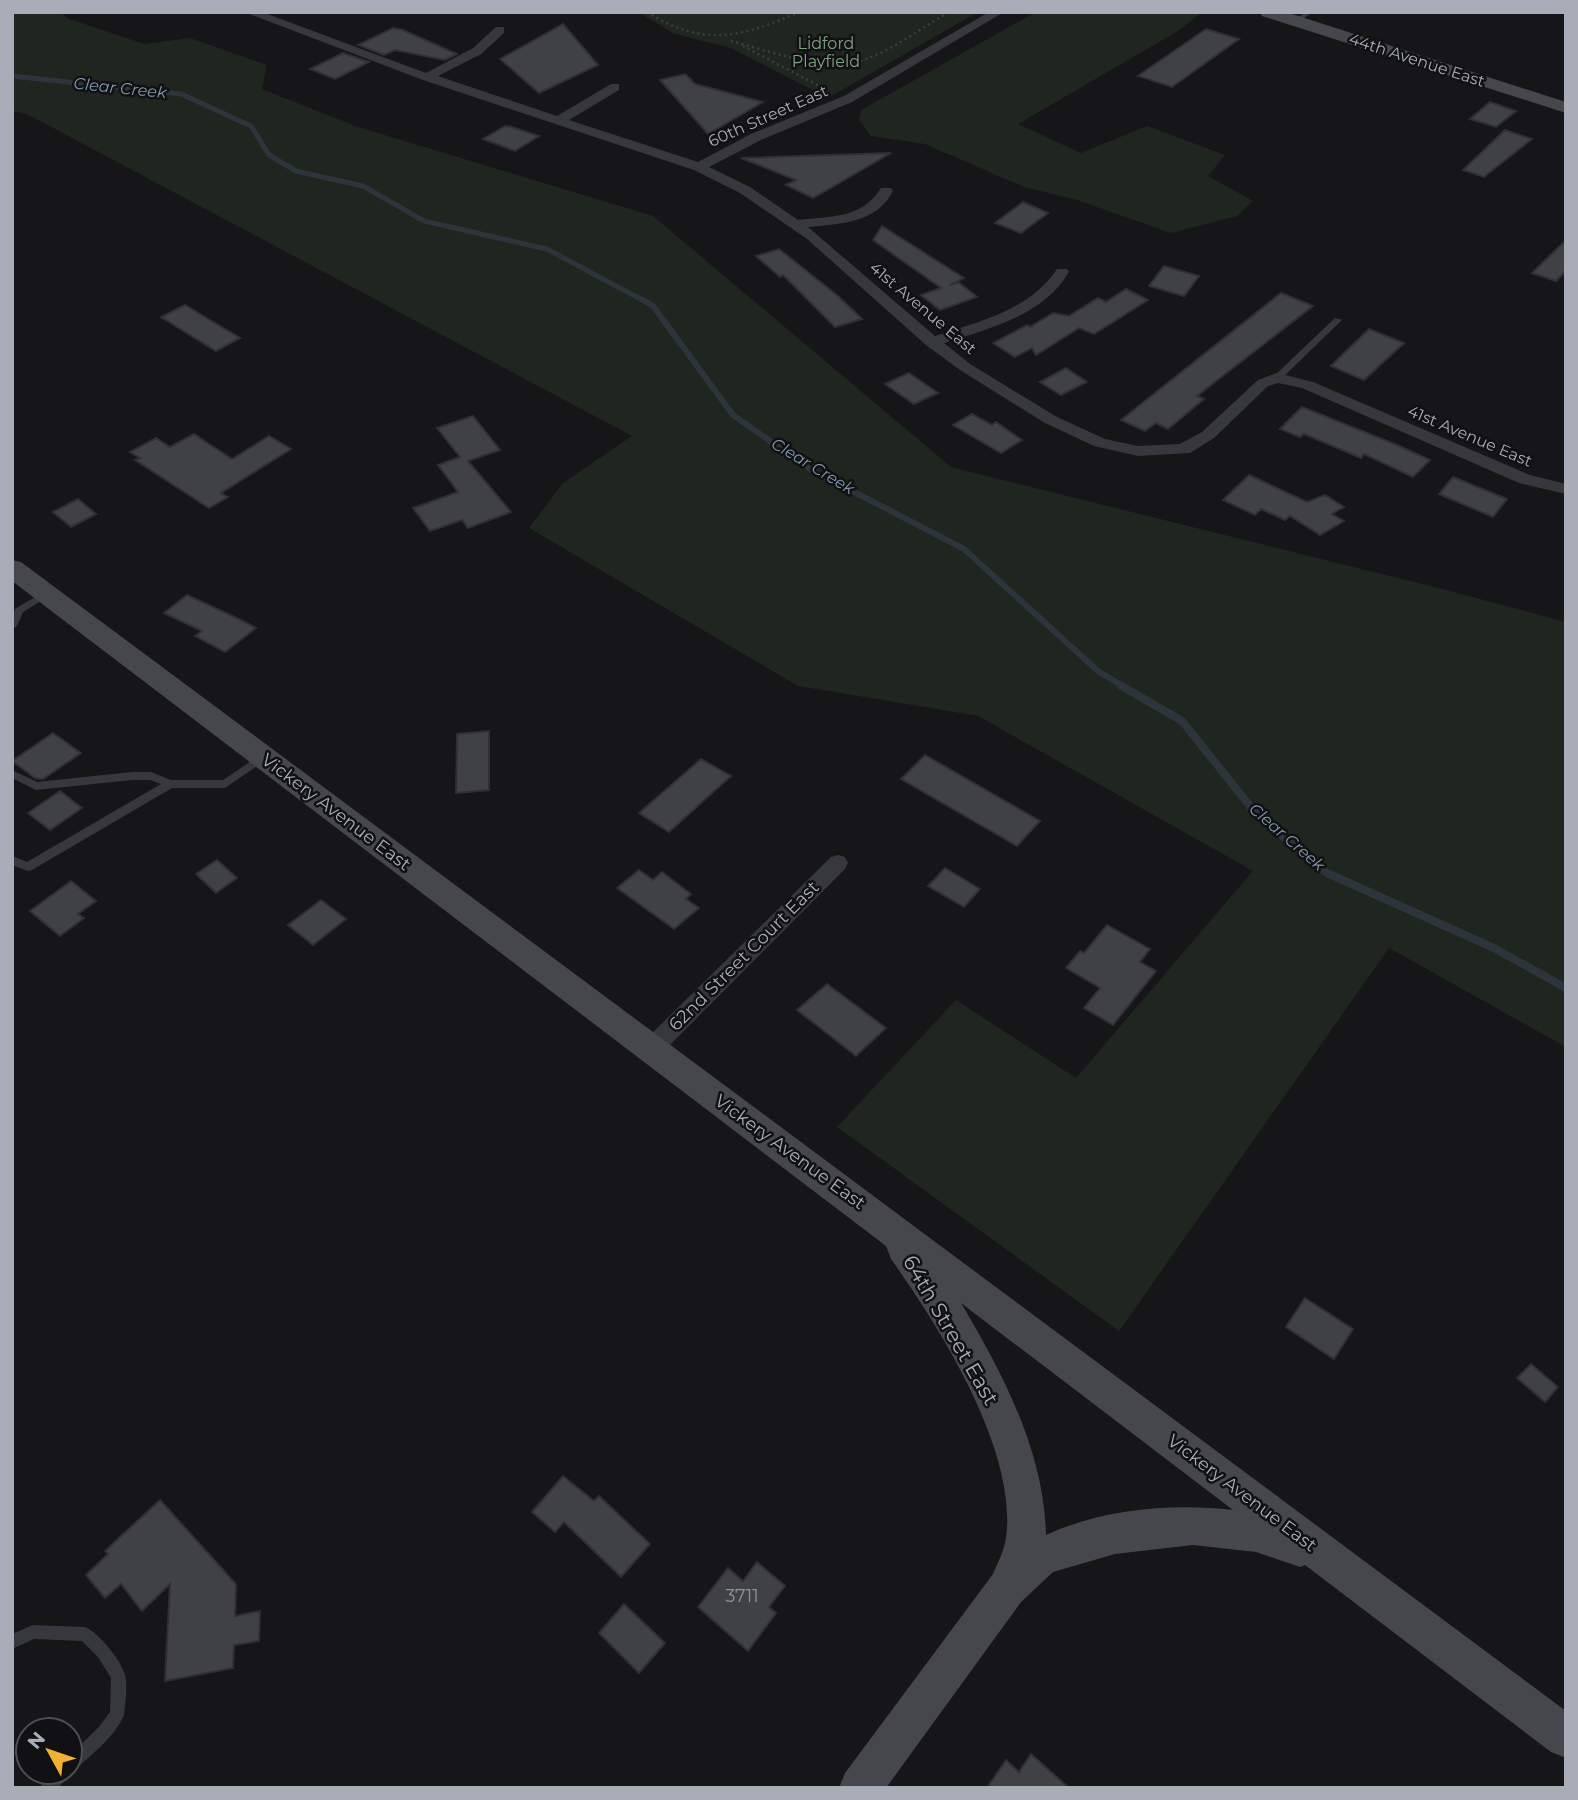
<svg xmlns="http://www.w3.org/2000/svg" width="1578" height="1800" viewBox="0 0 1578 1800" font-family="Montserrat,sans-serif">
	<style>
		.green { fill: #1e261f }
		.lines { fill: none; stroke-linecap: round; stroke-linejoin: round }
		.stream-far2 { stroke: #2c353c; stroke-width: 5 }
		.stream-far1 { stroke: #2c353c; stroke-width: 6 }
		.stream { stroke: #2c353c; stroke-width: 8 }
		.building { fill: #404145; stroke: #303034; stroke-width: 2 }
		.path { stroke: #3d3f44; stroke-width: 2.5; stroke-dasharray: 2 3.5; stroke-linecap: butt }
		.lane { fill: #37383d; fill-rule: evenodd }
		.street { fill: #37383d; fill-rule: evenodd }
		.secondary { fill: #45474d; fill-rule: evenodd }
		.labels { text-anchor: middle; dominant-baseline: central; stroke-width: 5; stroke-linejoin: round; paint-order: stroke }
		.far-park-label { font-size: 16px; fill: #7fa381; stroke: #111113 }
		.far-street-label { font-size: 16px; fill: #a8adb8; stroke: #111113 }
		.far-water-label { font-size: 16px; font-style: italic; fill: #7f9bb3; stroke: #111113 }
		.street-label { font-size: 18px; fill: #a8adb8; stroke: #111113 }
		.near-number-label { font-size: 18px; fill: #8e929b }
		.near-street-label { font-size: 21px; fill: #a8adb8; stroke: #111113 }
	</style>
	<rect width="100%" height="100%" fill="#161618"/>
	<g class="green">
		<path d="M 12,12 L 60,12 L 67,18 L 144,44 L 190,38 L 267,65 L 262,89 L 358,127 L 653,216 L 951,467 L 1446,590 L 1566,622 L 1566,1047 L 1389,948 L 1119,1331 L 837,1127 L 956,1000 L 1076,1078 L 1253,871 L 978,716 L 798,686 L 529,528 L 563,483 L 632,436 L 27,114 L 12,111 Z"/>
		<path d="M 638,12 L 978,12 L 828,98 L 731,48 L 675,34 Z"/>
		<path d="M 1036,12 L 1202,12 L 1178,31 L 1018,124 L 1081,153 L 1147,126 L 1225,155 L 1208,176 L 1253,201 L 1237,216 L 1171,233 L 1077,200 L 1024,187 L 925,144 L 871,136 L 859,120 L 861,110 Z"/>
	</g>
	<g class="lines">
		<path class="stream-far2" d="M 12,76 L 181,94 L 251,126 L 269,155 L 296,171 L 363,186 L 424,221 L 547,249 L 646,302"/>
		<path class="stream-far1" d="M 643,300 L 653,306 L 733,415 L 810,469 L 964,549 L 1099,672 L 1123,686"/>
		<path class="stream" d="M 1120,685 L 1182,721 L 1257,815 L 1327,873 L 1494,948 L 1566,988"/>
	</g>
	<g class="building">
		<path d="M 563,24 L 598,65 L 539,93 L 500,59 Z"/>
		<path d="M 393,28 L 403,30 L 457,54 L 445,60 L 395,50 L 384,55 L 358,45 Z"/>
		<path d="M 1206,29 L 1239,39 L 1172,87 L 1138,76 Z"/>
		<path d="M 343,53 L 369,62 L 335,79 L 310,69 Z"/>
		<path d="M 685,74 L 695,84 L 763,102 L 708,134 L 660,80 Z"/>
		<path d="M 1490,102 L 1516,111 L 1496,127 L 1470,119 Z"/>
		<path d="M 505,126 L 512,127 L 539,136 L 515,151 L 483,139 Z"/>
		<path d="M 1505,130 L 1532,139 L 1484,177 L 1463,170 Z"/>
		<path d="M 891,153 L 813,198 L 786,185 L 796,180 L 741,158 Z"/>
		<path d="M 1023,202 L 1048,213 L 1021,233 L 995,223 Z"/>
		<path d="M 882,226 L 964,278 L 950,285 L 958,282 L 977,297 L 940,310 L 921,295 L 941,288 L 873,240 Z"/>
		<path d="M 1566,240 L 1566,271 L 1556,281 L 1532,273 Z"/>
		<path d="M 779,249 L 838,296 L 862,319 L 835,327 L 783,275 L 780,277 L 756,256 Z"/>
		<path d="M 1164,266 L 1199,276 L 1184,296 L 1149,286 Z"/>
		<path d="M 1126,289 L 1148,300 L 1094,334 L 1079,328 L 1036,355 L 1032,348 L 1015,357 L 993,343 L 1027,325 L 1030,327 L 1053,313 L 1069,316 L 1098,298 L 1106,302 Z"/>
		<path d="M 1281,293 L 1313,306 L 1197,396 L 1204,399 L 1168,429 L 1156,423 L 1145,431 L 1121,420 Z"/>
		<path d="M 185,305 L 240,338 L 216,351 L 161,317 Z"/>
		<path d="M 1369,329 L 1404,343 L 1364,380 L 1331,366 Z"/>
		<path d="M 1066,368 L 1087,382 L 1061,395 L 1040,382 Z"/>
		<path d="M 909,373 L 938,393 L 914,404 L 885,384 Z"/>
		<path d="M 1302,407 L 1397,445 L 1430,460 L 1413,477 L 1364,454 L 1361,458 L 1304,434 L 1300,437 L 1280,429 Z"/>
		<path d="M 972,414 L 992,425 L 996,422 L 1022,440 L 1001,453 L 953,425 Z"/>
		<path d="M 473,416 L 500,450 L 468,461 L 511,512 L 468,528 L 462,520 L 430,531 L 413,508 L 458,492 L 438,465 L 460,457 L 437,428 Z"/>
		<path d="M 194,434 L 232,459 L 269,436 L 291,449 L 221,493 L 228,497 L 209,508 L 135,460 L 140,458 L 130,452 L 156,438 L 170,447 Z"/>
		<path d="M 1249,475 L 1307,502 L 1325,495 L 1344,507 L 1332,514 L 1344,521 L 1320,535 L 1290,516 L 1285,520 L 1261,509 L 1255,515 L 1223,500 Z"/>
		<path d="M 1453,477 L 1507,499 L 1493,517 L 1439,494 Z"/>
		<path d="M 78,499 L 96,514 L 71,527 L 53,512 Z"/>
		<path d="M 187,595 L 241,620 L 256,628 L 225,652 L 195,636 L 202,631 L 164,613 Z"/>
		<path d="M 489,731 L 489,790 L 456,793 L 457,734 Z"/>
		<path d="M 53,733 L 81,753 L 43,779 L 35,778 L 12,761 Z"/>
		<path d="M 925,755 L 1040,821 L 1017,846 L 901,779 Z"/>
		<path d="M 701,759 L 731,776 L 669,832 L 639,813 Z"/>
		<path d="M 60,791 L 82,808 L 50,830 L 28,813 Z"/>
		<path d="M 217,860 L 237,878 L 216,893 L 196,874 Z"/>
		<path d="M 945,868 L 980,889 L 964,907 L 928,886 Z"/>
		<path d="M 639,870 L 653,880 L 662,872 L 691,894 L 686,899 L 699,908 L 674,929 L 617,888 Z"/>
		<path d="M 71,881 L 96,901 L 78,914 L 84,918 L 60,936 L 30,911 Z"/>
		<path d="M 321,900 L 346,919 L 313,945 L 288,925 Z"/>
		<path d="M 1107,925 L 1150,949 L 1140,962 L 1156,971 L 1113,1025 L 1084,1008 L 1100,988 L 1066,968 L 1080,951 L 1084,953 Z"/>
		<path d="M 827,984 L 886,1028 L 856,1056 L 797,1010 Z"/>
		<path d="M 1305,1298 L 1353,1329 L 1334,1359 L 1286,1327 Z"/>
		<path d="M 1531,1364 L 1558,1387 L 1545,1402 L 1517,1378 Z"/>
		<path d="M 563,1476 L 594,1501 L 599,1496 L 650,1544 L 621,1577 L 564,1522 L 555,1532 L 532,1512 Z"/>
		<path d="M 160,1500 L 236,1584 L 235,1616 L 260,1611 L 259,1641 L 234,1645 L 233,1668 L 165,1681 L 170,1584 L 142,1611 L 121,1584 L 105,1598 L 86,1575 L 108,1554 L 105,1551 Z"/>
		<path d="M 757,1562 L 785,1586 L 769,1607 L 776,1613 L 748,1651 L 698,1607 L 728,1568 L 743,1581 Z"/>
		<path d="M 624,1604 L 665,1643 L 639,1673 L 599,1633 Z"/>
		<path d="M 1031,1754 L 1069,1788 L 987,1788 L 1006,1760 L 1019,1772 Z"/>
	</g>
	<g class="lines">
		<g class="path">
			<path d="M 647,12 C 703,48 743,37 799,12"/>
			<path d="M 731,41 C 768,51 832,74 869,58 C 897,47 923,27 949,12"/>
			<path d="M 743,46 L 825,89"/>
		</g>
		<g class="lane">
			<path d="M 1306,12 L 1313,12 L 1298,22 L 1294,22 L 1294,20 Z"/>
			<path d="M 1335,318 L 1342,320 L 1280,380 L 1274,380 L 1274,376 Z"/>
			<path d="M 46,591 L 50,594 L 49,596 L 23,612 L 17,626 L 12,629 L 12,615 L 16,608 Z"/>
			<path d="M 263,753 L 268,757 L 266,760 L 225,788 L 172,788 L 32,870 L 28,871 L 12,865 L 12,856 L 27,862 L 161,784 L 150,780 L 132,780 L 36,790 L 12,778 L 12,770 L 37,782 L 132,772 L 151,772 L 171,780 L 223,780 Z"/>
			<path d="M 33,1625 L 85,1627 C 99,1633 121,1660 125,1675 C 128,1686 125,1703 124,1715 C 115,1737 92,1754 75,1770 L 70,1772 L 68,1777 L 58,1788 L 40,1788 L 42,1783 L 52,1772 L 70,1772 L 70,1755 L 99,1727 L 110,1712 L 111,1678 L 98,1657 L 82,1641 L 34,1639 L 12,1649 L 12,1634 Z"/>
		</g>
		<g class="street">
			<path d="M 244,12 L 262,12 L 426,73 L 473,48 L 496,27 L 504,27 L 504,33 L 481,54 L 438,76 L 557,116 L 611,84 L 619,84 L 619,90 L 569,120 L 698,162 L 751,134 L 844,96 L 989,12 L 1004,12 L 852,102 L 761,140 L 709,167 L 750,187 L 798,220 C 831,216 862,219 881,188 L 891,188 L 893,191 C 877,223 840,224 808,227 L 935,336 C 979,322 1030,310 1057,269 L 1067,269 L 1069,272 C 1043,316 990,328 944,343 L 970,364 L 1057,417 L 1105,439 L 1138,446 L 1180,444 L 1202,432 L 1258,380 L 1277,373 L 1313,382 L 1530,475 L 1566,484 L 1566,494 L 1519,483 L 1302,388 L 1278,383 L 1268,386 L 1214,438 L 1190,453 L 1138,456 L 1094,446 L 1045,423 L 960,370 L 926,345 L 807,239 L 740,193 L 694,170 L 423,80 Z"/>
			<path d="M 838,855 L 845,857 L 848,863 L 845,869 L 659,1056 L 651,1059 L 643,1056 L 640,1049 L 643,1042 L 831,857 Z"/>
		</g>
		<g class="secondary">
			<path d="M 1260,12 L 1286,12 L 1566,102 L 1566,113 L 1262,16 Z"/>
			<path d="M 12,560 L 21,562 L 1566,1711 L 1566,1758 L 1551,1752 L 1305,1565 L 1300,1567 L 1256,1552 L 1193,1545 L 1115,1554 L 1053,1572 L 1021,1602 L 886,1788 L 839,1788 L 845,1773 L 993,1574 C 998,1562 1004,1551 1006,1538 C 1018,1451 940,1328 891,1259 L 886,1246 L 12,581 ZM 961,1303 L 1233,1510 C 1172,1503 1102,1509 1046,1535 C 1044,1451 1003,1374 961,1303 Z"/>
		</g>
	</g>
	<g class="labels">
		<g class="far-park-label">
			<text x="826" y="43">Lidford<tspan x="826" dy="18">Playfield</tspan></text>
		</g>
		<g class="far-street-label">
			<text transform="translate(1417 60) rotate(18)">44th Avenue East</text>
			<text transform="translate(768 116) rotate(-24)">60th Street East</text>
			<text transform="translate(923 308) rotate(40)">41st Avenue East</text>
			<text transform="translate(1470 436) rotate(23)">41st Avenue East</text>
		</g>
		<g class="far-water-label">
			<text transform="translate(120 88) rotate(6)">Clear Creek</text>
			<text transform="translate(813 466) rotate(31)">Clear Creek</text>
			<text transform="translate(1287 837) rotate(41)">Clear Creek</text>
		</g>
		<g class="street-label">
			<text transform="translate(336 812) rotate(37)">Vickery Avenue East</text>
			<text transform="translate(744 956) rotate(-45)">62nd Street Court East</text>
			<text transform="translate(790 1152) rotate(36)">Vickery Avenue East</text>
			<text transform="translate(1242 1493) rotate(37)">Vickery Avenue East</text>
		</g>
		<g class="near-number-label">
			<text x="742" y="1596">3711</text>
		</g>
		<g class="near-street-label">
			<text transform="translate(951 1330) rotate(60)">64th Street East</text>
		</g>
	</g>
	<rect width="1578" height="1800" fill="none" stroke="#a8adb8" stroke-width="28"/>
	<g transform="translate(49 1751) rotate(310)"><circle r="33" fill="#111113" stroke="#4d4f55" stroke-width="2"/>
	<path d="M0-5L12 26L0 18L-12 26Z" fill="#f2b134"/>
	<text y="-10" font-size="19" font-weight="bold" text-anchor="middle" fill="#a8adb8">N</text>
	</g>
</svg>
